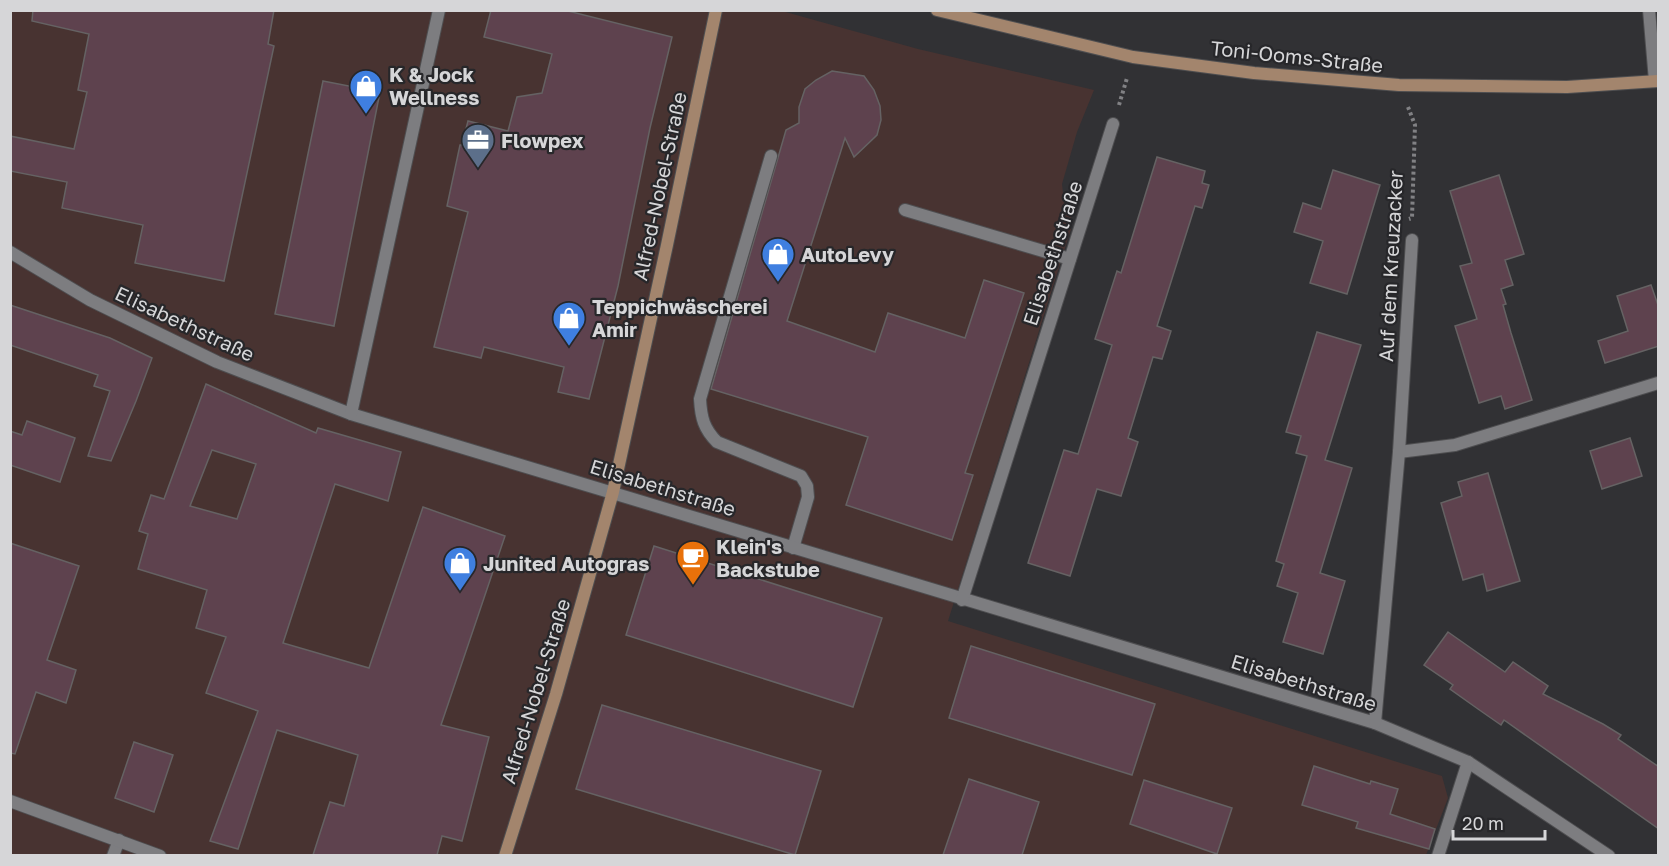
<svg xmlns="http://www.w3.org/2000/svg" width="1669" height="866" viewBox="0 0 1669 866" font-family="'Golos Text',sans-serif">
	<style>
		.commercial { fill: #483331 }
		.building { fill: #5e424e; stroke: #656263; stroke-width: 1.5; fill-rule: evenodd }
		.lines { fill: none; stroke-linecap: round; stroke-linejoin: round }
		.lane-casing { stroke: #4e4e50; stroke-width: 14 }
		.street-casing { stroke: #4e4e50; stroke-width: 14 }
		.secondary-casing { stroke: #4e4e50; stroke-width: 14 }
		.path { stroke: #818184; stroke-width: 4; stroke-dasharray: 3 3; stroke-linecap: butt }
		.lane { stroke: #7d7d80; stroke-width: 12 }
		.street { stroke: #7d7d80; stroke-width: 12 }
		.secondary { stroke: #a3856d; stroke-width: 12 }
		.labels { text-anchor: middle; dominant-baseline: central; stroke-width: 4.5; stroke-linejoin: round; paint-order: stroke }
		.street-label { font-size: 20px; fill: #d6d6d8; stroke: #27272a }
		.poi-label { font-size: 20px; font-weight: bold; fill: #d6d6d8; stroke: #27272a; text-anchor: start }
	</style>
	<rect width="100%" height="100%" fill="#313134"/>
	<path class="commercial" d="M 10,11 L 782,11 L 918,49 L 1094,90 L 1077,132 L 1062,184 L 1064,202 L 1071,218 L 1071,229 L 948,621 L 1442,776 L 1448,798 L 1426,855 L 11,855 Z"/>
	<g class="building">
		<path d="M 33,10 L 274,10 L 268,44 L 274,46 L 224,281 L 135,263 L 143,225 L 62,208 L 67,182 L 10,171 L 10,136 L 74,149 L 87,92 L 78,90 L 89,34 L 32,21 Z"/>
		<path d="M 491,10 L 564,10 L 672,37 L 650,128 L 618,286 L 589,399 L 558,392 L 564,367 L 484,347 L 481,358 L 434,347 L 468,212 L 447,206 L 460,145 L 462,145 L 468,121 L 508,131 L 517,97 L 542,93 L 552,54 L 484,37 Z"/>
		<path d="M 832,71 L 864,76 L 874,90 L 880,106 L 881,120 L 877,135 L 854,157 L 845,138 L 787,321 L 875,352 L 888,313 L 965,338 L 984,280 L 1024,293 L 965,473 L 973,475 L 952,540 L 846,505 L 868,437 L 711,389 L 786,130 L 799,123 L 799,107 L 805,89 L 816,80 Z"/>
		<path d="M 323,81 L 380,92 L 334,326 L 275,314 Z"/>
		<path d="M 1157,157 L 1205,171 L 1202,183 L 1209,185 L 1202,208 L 1195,206 L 1157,326 L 1171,331 L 1162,359 L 1153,357 L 1128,438 L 1138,442 L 1121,496 L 1097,489 L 1070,576 L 1028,563 L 1064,450 L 1078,454 L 1112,345 L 1095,339 L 1117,271 L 1121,273 Z"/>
		<path d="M 1333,170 L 1380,185 L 1347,294 L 1310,283 L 1323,241 L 1294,232 L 1303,203 L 1321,209 Z"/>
		<path d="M 1499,175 L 1524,254 L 1505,260 L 1513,285 L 1501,289 L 1506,304 L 1503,305 L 1511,333 L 1532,400 L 1505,409 L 1501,396 L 1479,403 L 1455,326 L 1477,319 L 1460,266 L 1472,263 L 1450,191 Z"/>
		<path d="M 1651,285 L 1659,308 L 1659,346 L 1605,363 L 1598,341 L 1628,331 L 1617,296 Z"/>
		<path d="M 10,305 L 110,338 L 152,358 L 136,401 L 111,461 L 88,456 L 110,391 L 94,386 L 98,375 L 10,345 Z"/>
		<path d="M 1317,332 L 1361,345 L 1325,460 L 1352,468 L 1320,573 L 1345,581 L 1323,654 L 1283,642 L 1298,593 L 1277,586 L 1284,564 L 1276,561 L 1307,456 L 1296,453 L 1301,436 L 1286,432 Z"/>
		<path d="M 206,384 L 316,433 L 318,428 L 401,452 L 388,501 L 335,484 L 283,643 L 369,668 L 423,507 L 505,536 L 441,725 L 489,737 L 462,841 L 442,836 L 437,855 L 313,855 L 330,802 L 344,806 L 358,755 L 277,730 L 238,849 L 210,841 L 258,711 L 206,693 L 226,637 L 196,628 L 207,590 L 138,569 L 148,534 L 139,531 L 151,495 L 164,499 ZM 212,450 L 256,464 L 237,519 L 190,506 Z"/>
		<path d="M 27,421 L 75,438 L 60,482 L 10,465 L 10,431 L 22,435 Z"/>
		<path d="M 1630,438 L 1642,476 L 1602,489 L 1590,451 Z"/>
		<path d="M 1488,473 L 1520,581 L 1487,591 L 1483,574 L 1463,580 L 1441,503 L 1462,496 L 1458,482 Z"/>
		<path d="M 10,543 L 79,566 L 47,660 L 76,670 L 66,703 L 36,692 L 15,754 L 10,753 Z"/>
		<path d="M 654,546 L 882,618 L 853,707 L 626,635 Z"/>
		<path d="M 1448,632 L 1505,672 L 1513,662 L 1548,686 L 1543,694 L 1603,724 L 1621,735 L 1618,739 L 1659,767 L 1659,829 L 1504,720 L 1501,725 L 1478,709 L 1450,689 L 1453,685 L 1424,665 Z"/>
		<path d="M 971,646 L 1155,704 L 1132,775 L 949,718 Z"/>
		<path d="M 602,705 L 821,771 L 795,855 L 576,789 Z"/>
		<path d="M 134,742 L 173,755 L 154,812 L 115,798 Z"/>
		<path d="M 1314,766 L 1370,784 L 1371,781 L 1398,789 L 1390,814 L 1435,829 L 1429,849 L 1356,828 L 1358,822 L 1302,805 Z"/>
		<path d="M 969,779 L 1039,802 L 1022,855 L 943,855 Z"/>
		<path d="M 1144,780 L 1232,808 L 1217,854 L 1130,824 Z"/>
	</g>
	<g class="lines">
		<g class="lane-casing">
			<g id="lane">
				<path d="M 771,156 L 700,399 C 701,418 704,429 717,442 L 801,476 L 807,486 L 808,497 L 793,548"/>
				<path d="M 905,210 L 1070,259"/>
				<path d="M 113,856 L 119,840"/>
			</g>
		</g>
		<g class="street-casing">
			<g id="street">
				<path d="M 1649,10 L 1655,81"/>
				<path d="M 10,252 L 90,300 L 217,362 L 351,414 L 1375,723 L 1468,762 L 1609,856"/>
				<path d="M 351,414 L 439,10"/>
				<path d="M 1399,452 L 1455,445 L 1658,383"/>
				<path d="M 962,600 L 1113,124"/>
				<path d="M 1375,723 L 1399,452 L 1412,240"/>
				<path d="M 10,801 L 160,856"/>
				<path d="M 1438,856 L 1468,762"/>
			</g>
		</g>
		<g class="secondary-casing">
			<g id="secondary">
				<path d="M 937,10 L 1133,57 L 1254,73 L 1399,85 L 1567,87 L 1658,81"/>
				<path d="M 505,856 L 556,694 L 613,492 L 667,245 L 716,10"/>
			</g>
		</g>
		<g class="path">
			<path d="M 1119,105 L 1127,78"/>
			<path d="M 1408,107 L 1415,125 L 1412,218 L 1409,219"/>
		</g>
		<use href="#lane" class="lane"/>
		<use href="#street" class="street"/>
		<use href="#secondary" class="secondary"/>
	</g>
	<defs>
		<g id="shop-pin" transform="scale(1.725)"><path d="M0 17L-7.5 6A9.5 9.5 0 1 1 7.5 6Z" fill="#3f7fe0" stroke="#27272a"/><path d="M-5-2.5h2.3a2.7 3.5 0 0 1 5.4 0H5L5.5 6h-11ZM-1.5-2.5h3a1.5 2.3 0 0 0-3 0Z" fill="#fff"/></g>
		<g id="office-pin" transform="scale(1.725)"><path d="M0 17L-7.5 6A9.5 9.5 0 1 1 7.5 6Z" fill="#5c6f8a" stroke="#27272a"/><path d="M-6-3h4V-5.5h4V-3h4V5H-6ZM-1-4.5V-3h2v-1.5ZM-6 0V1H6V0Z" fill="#fff"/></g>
		<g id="cafe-pin" transform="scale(1.725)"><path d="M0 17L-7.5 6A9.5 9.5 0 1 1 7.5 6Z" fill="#e8710a" stroke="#27272a"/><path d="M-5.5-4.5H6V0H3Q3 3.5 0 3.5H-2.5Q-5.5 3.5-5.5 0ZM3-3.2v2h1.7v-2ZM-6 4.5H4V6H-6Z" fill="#fff"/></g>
	</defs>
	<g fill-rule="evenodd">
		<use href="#shop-pin" x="366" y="86"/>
		<use href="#office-pin" x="478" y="140"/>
		<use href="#shop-pin" x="778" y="254"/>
		<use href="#shop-pin" x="569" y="318"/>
		<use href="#cafe-pin" x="693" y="557"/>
		<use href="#shop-pin" x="460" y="563"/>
	</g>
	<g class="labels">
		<g class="street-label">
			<text transform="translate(1297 56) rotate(6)">Toni-Ooms-Straße</text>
			<text transform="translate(659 186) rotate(-78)">Alfred-Nobel-Straße</text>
			<text transform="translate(1052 253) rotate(-72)">Elisabethstraße</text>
			<text transform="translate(1390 266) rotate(-87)">Auf dem Kreuzacker</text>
			<text transform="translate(185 323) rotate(25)">Elisabethstraße</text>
			<text transform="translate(663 487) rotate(17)">Elisabethstraße</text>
			<text transform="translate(1304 682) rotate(17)">Elisabethstraße</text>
			<text transform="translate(535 691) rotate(-73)">Alfred-Nobel-Straße</text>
		</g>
		<g class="poi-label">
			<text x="389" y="74">K &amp; Jock<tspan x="389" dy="23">Wellness</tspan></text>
			<text x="501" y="140">Flowpex</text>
			<text x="801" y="254">AutoLevy</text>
			<text x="592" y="306">Teppichwäscherei<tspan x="592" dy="23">Amir</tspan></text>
			<text x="716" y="546">Klein's<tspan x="716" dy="23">Backstube</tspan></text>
			<text x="483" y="563">Junited Autogras</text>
		</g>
	</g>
	<rect width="1669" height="866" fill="none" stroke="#d6d6d8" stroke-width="24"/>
	<path d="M1453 830v9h92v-9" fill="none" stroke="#d6d6d8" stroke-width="3"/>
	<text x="1462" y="830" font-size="18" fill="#d6d6d8" stroke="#27272a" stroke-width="4.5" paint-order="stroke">20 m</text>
</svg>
